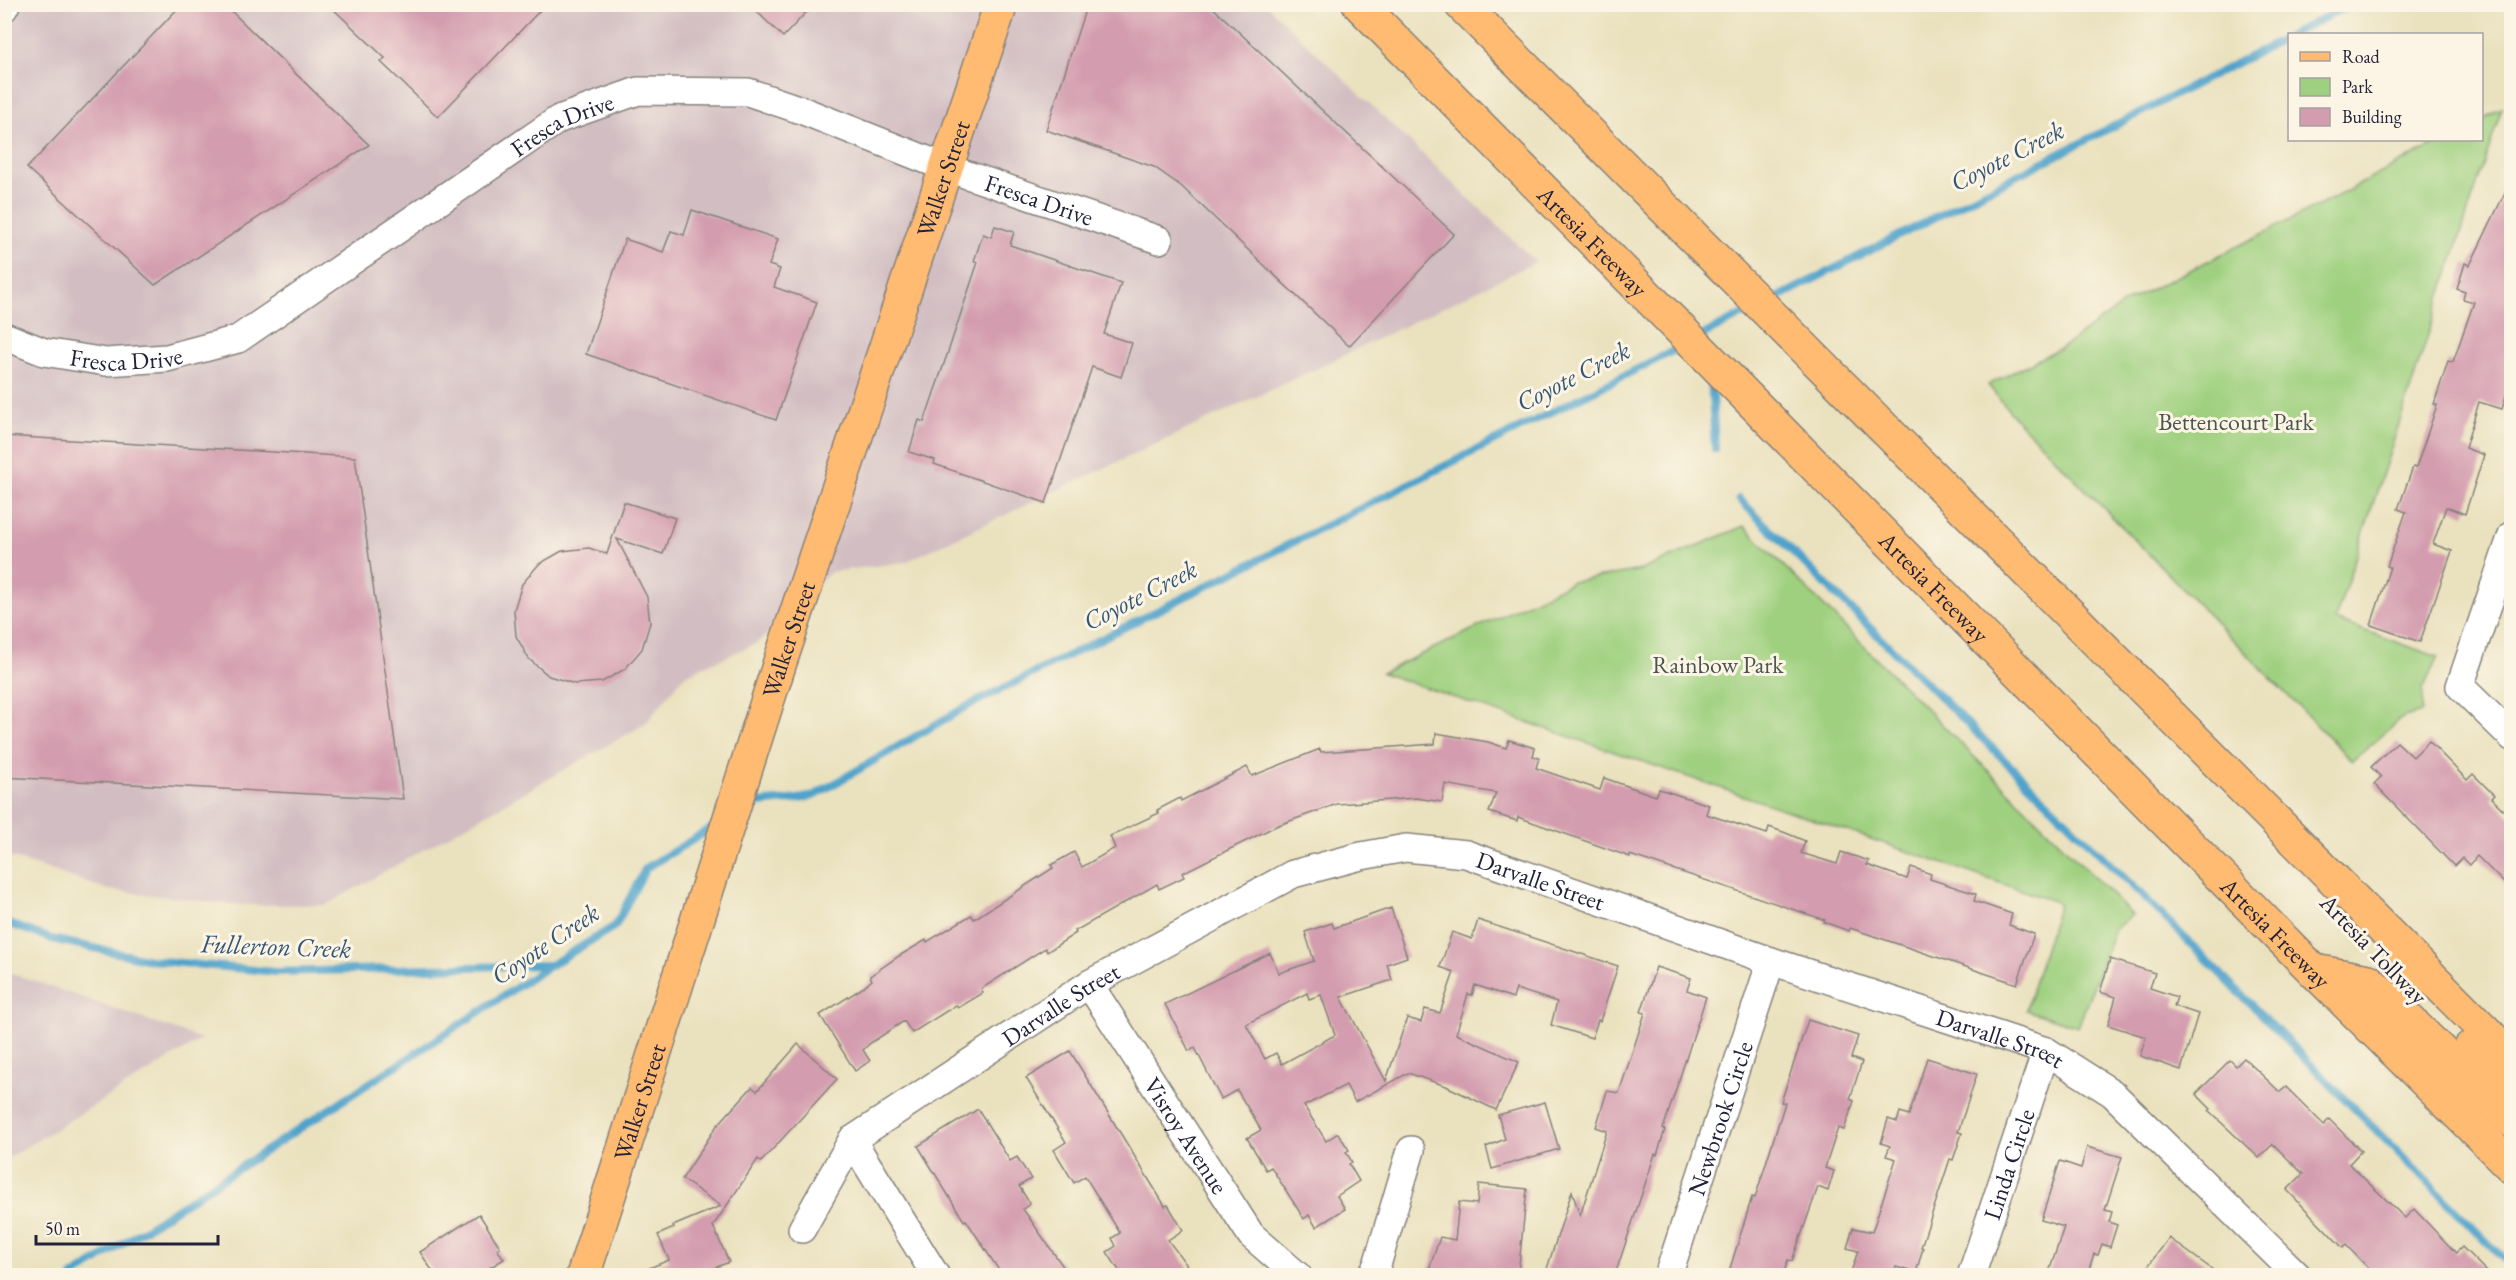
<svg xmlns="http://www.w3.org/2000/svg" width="2516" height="1280" viewBox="0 0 2516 1280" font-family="'EB Garamond',serif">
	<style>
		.industrial { fill: #d2bec2 }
		.green { fill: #9fd07f; stroke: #60795d; stroke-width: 1.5 }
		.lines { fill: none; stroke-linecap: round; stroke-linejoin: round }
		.stream { stroke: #50a3cb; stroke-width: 8 }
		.building { fill: #d39caf; fill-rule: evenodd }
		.minor-casing { stroke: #86827c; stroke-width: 30 }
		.major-casing { stroke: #86827c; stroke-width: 36 }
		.highway-casing { stroke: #86827c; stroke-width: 36 }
		.minor { stroke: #fff; stroke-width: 27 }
		.major { stroke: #ffbb71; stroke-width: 33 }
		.highway { stroke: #ffbb71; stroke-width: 33 }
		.labels { text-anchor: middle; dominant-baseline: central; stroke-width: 6; stroke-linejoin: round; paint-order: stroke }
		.street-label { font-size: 24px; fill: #22223b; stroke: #fcf5e5 }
		.park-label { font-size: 24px; fill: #48564f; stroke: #fcf5e5 }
		.water-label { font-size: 26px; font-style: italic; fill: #345675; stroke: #fcf5e5 }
	</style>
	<rect width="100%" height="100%" fill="#fcf5e5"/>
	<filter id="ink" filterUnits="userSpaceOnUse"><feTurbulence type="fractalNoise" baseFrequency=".0167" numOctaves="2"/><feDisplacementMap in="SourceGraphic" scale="12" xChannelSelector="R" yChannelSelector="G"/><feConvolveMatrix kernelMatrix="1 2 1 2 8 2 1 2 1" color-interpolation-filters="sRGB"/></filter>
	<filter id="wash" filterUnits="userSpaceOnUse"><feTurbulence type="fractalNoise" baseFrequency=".008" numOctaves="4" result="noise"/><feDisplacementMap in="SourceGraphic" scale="24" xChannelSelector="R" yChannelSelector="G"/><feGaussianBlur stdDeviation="1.35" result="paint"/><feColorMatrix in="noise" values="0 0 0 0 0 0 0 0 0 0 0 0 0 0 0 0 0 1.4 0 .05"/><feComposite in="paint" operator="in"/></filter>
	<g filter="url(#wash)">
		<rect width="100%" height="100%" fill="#eae1be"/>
		<g class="industrial">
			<path d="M 5,5 L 1266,5 L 1536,262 L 1326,364 L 905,562 L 831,572 L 757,643 L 685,675 L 645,724 L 326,905 L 236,905 L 109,890 L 5,855 Z"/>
			<path d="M 5,971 L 202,1039 L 5,1160 Z"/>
		</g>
		<g class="green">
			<path d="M 2502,108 L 2335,620 L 2438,657 L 2423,689 L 2422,712 L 2404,717 L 2352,761 L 2015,418 L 1988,385 L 2066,345 L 2126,302 L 2332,199 L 2443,140 L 2482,140 L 2482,119 Z"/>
			<path d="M 1744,526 L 2132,915 L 2115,929 L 2078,1027 L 2026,1010 L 2059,903 L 1382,673 L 1572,582 L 1641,570 Z"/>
		</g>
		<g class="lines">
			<g class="stream">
				<path d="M 2292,34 L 2352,4"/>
				<path d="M 1769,302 L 2290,36"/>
				<path d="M 1699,337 L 1755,308"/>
				<path d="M 1711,376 L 1715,449"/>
				<path d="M 1739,499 L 2157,910 L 2512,1267"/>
				<path d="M 743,809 C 765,797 792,804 815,795 L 962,709 L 1683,346"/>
				<path d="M 4,922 L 52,939 L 150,960 L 275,972 L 549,965"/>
				<path d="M 73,1276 L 551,965 L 615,926 L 646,868 L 717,825"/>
			</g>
		</g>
		<g id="blocks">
			<g class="building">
				<path d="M 182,4 L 224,4 L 369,145 L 155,285 L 27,168 Z"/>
				<path d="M 328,4 L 546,4 L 438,117 L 381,62 L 385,58 Z"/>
				<path d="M 749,4 L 814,4 L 783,37 Z"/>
				<path d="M 1087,4 L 1209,4 L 1454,234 L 1349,346 L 1181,186 L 1154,167 L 1046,130 Z"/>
				<path d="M 2511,180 L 2511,379 L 2502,409 L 2479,402 L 2465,448 L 2484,455 L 2465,514 L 2446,507 L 2433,544 L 2452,551 L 2420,642 L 2371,625 L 2390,567 L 2387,566 L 2406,512 L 2398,509 L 2413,467 L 2416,468 L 2437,405 L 2434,404 L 2448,361 L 2453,362 L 2474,302 L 2463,299 L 2465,292 L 2457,289 L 2465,263 L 2470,265 Z"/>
				<path d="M 692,210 L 778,239 L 769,265 L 780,269 L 774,287 L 817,302 L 776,420 L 586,354 L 625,239 L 663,252 L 671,231 L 684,235 Z"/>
				<path d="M 995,226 L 1014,232 L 1010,245 L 1121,283 L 1104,334 L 1132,343 L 1121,377 L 1092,367 L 1046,503 L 934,464 L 935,460 L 909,452 L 919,420 L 924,422 L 948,352 L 978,262 L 974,261 L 983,234 L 991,237 Z"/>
				<path d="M 4,436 L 355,457 L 403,799 L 4,777 Z"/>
				<path d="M 624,502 L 675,518 L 663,554 L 617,539 L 647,597 L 650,623 L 642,649 L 625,669 L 602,682 L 575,684 L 549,676 L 529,659 L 516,636 L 514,610 L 522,584 L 539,564 L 562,551 L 589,548 L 607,554 Z"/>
				<path d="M 1436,733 L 1488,742 L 1506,748 L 1509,740 L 1535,748 L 1533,756 L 1539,758 L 1536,768 L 1600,790 L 1604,778 L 1656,796 L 1659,789 L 1709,805 L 1706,814 L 1767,834 L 1769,827 L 1786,833 L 1805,841 L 1801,853 L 1837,864 L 1841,852 L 1869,861 L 1867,865 L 1907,879 L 1911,867 L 1931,874 L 1930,879 L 1976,894 L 1974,901 L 2012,914 L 2009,925 L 2034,934 L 2017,984 L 1850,928 L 1849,931 L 1824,922 L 1825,920 L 1630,855 L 1630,857 L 1518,817 L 1517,821 L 1489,812 L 1496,793 L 1445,784 L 1442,802 L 1416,798 L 1337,804 L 1276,826 L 1182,873 L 1184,877 L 1159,889 L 1157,884 L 1075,931 L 1076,933 L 1047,952 L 1045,948 L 981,989 L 983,993 L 958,1008 L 956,1005 L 912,1033 L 904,1021 L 869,1044 L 863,1050 L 870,1061 L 855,1071 L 820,1015 L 864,987 L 872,980 L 870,976 L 899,956 L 926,940 L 927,942 L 971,915 L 974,919 L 1053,868 L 1051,865 L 1074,852 L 1082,867 L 1115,848 L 1110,836 L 1159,813 L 1157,810 L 1180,798 L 1181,801 L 1247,767 L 1252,776 L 1320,749 L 1321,752 L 1435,744 Z"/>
				<path d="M 2429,741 L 2467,780 L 2473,774 L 2494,795 L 2491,798 L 2511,817 L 2511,890 L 2477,856 L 2469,865 L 2462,858 L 2454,866 L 2374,784 L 2381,777 L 2371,767 L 2397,742 L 2413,757 Z"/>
				<path d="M 1391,908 L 1407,957 L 1387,964 L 1392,980 L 1341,997 L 1386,1081 L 1407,1018 L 1421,1022 L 1425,1009 L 1440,1013 L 1454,972 L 1440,967 L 1452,932 L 1472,939 L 1478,920 L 1618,966 L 1600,1021 L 1598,1020 L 1592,1038 L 1551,1025 L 1557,1002 L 1516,989 L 1513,998 L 1475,985 L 1472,995 L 1468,994 L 1456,1034 L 1519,1062 L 1496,1110 L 1446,1086 L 1408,1073 L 1355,1102 L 1346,1085 L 1304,1106 L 1326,1141 L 1338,1133 L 1349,1150 L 1346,1152 L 1352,1162 L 1349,1164 L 1359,1181 L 1337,1196 L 1345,1209 L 1316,1227 L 1309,1215 L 1304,1219 L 1271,1167 L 1266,1170 L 1247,1138 L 1261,1130 L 1237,1090 L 1221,1099 L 1195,1048 L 1189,1051 L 1165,1004 L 1270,953 L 1279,973 L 1314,961 L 1305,932 L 1332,923 L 1334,928 ZM 1307,993 L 1309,999 L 1321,995 L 1335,1035 L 1282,1064 L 1276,1053 L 1265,1059 L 1246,1024 Z"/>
				<path d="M 2110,959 L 2155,973 L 2150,988 L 2177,997 L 2174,1006 L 2198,1014 L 2181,1070 L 2140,1056 L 2146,1037 L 2108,1025 L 2116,997 L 2100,992 Z"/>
				<path d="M 1656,967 L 1691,978 L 1687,990 L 1706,997 L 1663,1129 L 1665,1130 L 1657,1155 L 1655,1154 L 1615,1275 L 1545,1275 L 1572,1191 L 1580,1216 L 1607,1131 L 1596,1127 L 1607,1091 L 1619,1093 L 1645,1013 L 1641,1012 Z"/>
				<path d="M 1808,1020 L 1858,1036 L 1851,1058 L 1862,1062 L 1850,1099 L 1854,1101 L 1844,1130 L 1838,1128 L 1825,1168 L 1834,1171 L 1828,1191 L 1818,1187 L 1792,1261 L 1788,1260 L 1783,1275 L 1728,1275 L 1752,1197 L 1755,1198 L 1785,1103 L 1781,1102 Z"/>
				<path d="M 798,1044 L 837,1079 L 761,1162 L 758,1159 L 713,1226 L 729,1262 L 697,1275 L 632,1275 L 669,1260 L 658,1235 L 674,1228 L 673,1226 L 721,1206 L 682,1179 L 716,1127 L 752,1087 L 757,1091 Z"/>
				<path d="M 1070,1051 L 1165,1206 L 1168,1205 L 1183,1230 L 1168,1240 L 1194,1275 L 1122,1275 L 1107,1252 L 1116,1246 L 1112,1238 L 1120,1233 L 1085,1176 L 1074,1183 L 1054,1150 L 1066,1142 L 1026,1078 Z"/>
				<path d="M 1927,1058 L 1977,1074 L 1958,1132 L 1962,1133 L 1953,1160 L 1950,1159 L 1921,1247 L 1923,1248 L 1916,1273 L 1896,1267 L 1893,1275 L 1850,1275 L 1858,1251 L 1847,1248 L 1853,1228 L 1872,1232 L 1896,1159 L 1886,1156 L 1890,1146 L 1881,1143 L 1888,1119 L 1897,1122 L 1900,1112 L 1909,1115 Z"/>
				<path d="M 2244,1058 L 2280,1092 L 2286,1087 L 2324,1125 L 2329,1119 L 2361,1151 L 2349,1164 L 2405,1218 L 2414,1209 L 2456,1253 L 2462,1247 L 2490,1275 L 2375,1275 L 2346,1245 L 2343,1248 L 2287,1190 L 2303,1174 L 2273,1144 L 2259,1158 L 2209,1111 L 2211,1109 L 2196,1094 L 2230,1060 L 2236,1066 Z"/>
				<path d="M 1545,1102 L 1559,1149 L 1492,1169 L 1486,1147 L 1505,1139 L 1498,1115 Z"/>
				<path d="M 978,1109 L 1010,1161 L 1017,1157 L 1031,1179 L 1019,1186 L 1030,1204 L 1023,1209 L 1069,1275 L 1002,1275 L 966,1220 L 964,1221 L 918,1146 Z"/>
				<path d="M 2087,1147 L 2122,1157 L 2105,1210 L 2112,1212 L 2109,1222 L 2117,1225 L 2110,1247 L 2102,1244 L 2098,1255 L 2094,1254 L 2087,1275 L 2048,1275 L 2064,1227 L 2041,1220 L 2060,1161 L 2081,1168 Z"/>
				<path d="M 1479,1184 L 1527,1189 L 1518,1275 L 1427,1275 L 1440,1237 L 1455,1240 L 1459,1202 L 1477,1204 Z"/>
				<path d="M 479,1214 L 500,1247 L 497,1249 L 504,1259 L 478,1275 L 435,1275 L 420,1252 Z"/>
				<path d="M 2169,1238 L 2220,1275 L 2160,1275 L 2148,1266 Z"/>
			</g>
		</g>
	</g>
	<g filter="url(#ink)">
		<use href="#blocks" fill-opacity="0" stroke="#86827c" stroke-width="1.5"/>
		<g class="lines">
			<g class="minor-casing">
				<g id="minor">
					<path d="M 4,8 L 6,4"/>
					<path id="s1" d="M 4,336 L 44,352 L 106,362 L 167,358 L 238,339 L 559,119 L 638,91 L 748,92 L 801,110 L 947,168 L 1159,240"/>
					<path d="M 2512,535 L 2460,686 L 2512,737"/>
					<path id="s2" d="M 1089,984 L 1251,1235 L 1298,1276"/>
					<path d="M 852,1140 L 936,1276"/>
					<path id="s3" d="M 802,1229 L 852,1140 L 1089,984 L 1293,874 L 1361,856 L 1406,848 L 1466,854 L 1771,961 L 2046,1051 L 2112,1093 L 2298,1276"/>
					<path d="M 1371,1276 L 1377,1265 L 1411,1150"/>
					<path id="s4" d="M 1668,1276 L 1771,961"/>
					<path id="s5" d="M 1971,1276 L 2046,1051"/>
				</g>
			</g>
			<g class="major-casing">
				<g id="major">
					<path id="s6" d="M 583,1276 L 780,662 L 1001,4"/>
				</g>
			</g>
			<g class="highway-casing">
				<g id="highway">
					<path id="s7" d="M 1359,4 L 2314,971 L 2512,1167"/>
					<path d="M 1461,4 L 2512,1058"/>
					<path d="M 2314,971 L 2369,981 L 2512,1121"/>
					<path d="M 2470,1048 L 2512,1089"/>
				</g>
			</g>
			<use href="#minor" class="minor"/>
			<use href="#major" class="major"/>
			<use href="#highway" class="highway"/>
		</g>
	</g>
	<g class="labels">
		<g class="street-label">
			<text stroke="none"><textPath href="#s1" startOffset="630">Fresca Drive</textPath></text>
			<text stroke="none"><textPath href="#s6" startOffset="1155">Walker Street</textPath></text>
			<text stroke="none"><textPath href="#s1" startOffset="1134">Fresca Drive</textPath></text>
			<text stroke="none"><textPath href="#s7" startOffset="333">Artesia Freeway</textPath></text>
			<text stroke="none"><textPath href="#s1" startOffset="126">Fresca Drive</textPath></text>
			<text stroke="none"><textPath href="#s7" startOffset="819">Artesia Freeway</textPath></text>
			<text stroke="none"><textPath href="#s6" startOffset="669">Walker Street</textPath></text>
			<text stroke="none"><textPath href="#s3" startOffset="873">Darvalle Street</textPath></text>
			<text stroke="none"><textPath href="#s7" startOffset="1305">Artesia Freeway</textPath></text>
			<text transform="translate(2374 949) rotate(46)">Artesia Tollway</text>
			<text stroke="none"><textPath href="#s3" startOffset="351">Darvalle Street</textPath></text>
			<text stroke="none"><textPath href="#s3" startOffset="1359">Darvalle Street</textPath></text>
			<text stroke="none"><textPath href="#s6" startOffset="183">Walker Street</textPath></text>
			<text stroke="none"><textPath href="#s4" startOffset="166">Newbrook Circle</textPath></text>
			<text stroke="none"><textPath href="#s2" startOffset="180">Visroy Avenue</textPath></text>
			<text stroke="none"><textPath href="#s5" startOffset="118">Linda Circle</textPath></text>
		</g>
		<g class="park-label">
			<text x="2236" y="421">Bettencourt Park</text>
			<text x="1718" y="664">Rainbow Park</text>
		</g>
		<g class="water-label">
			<text transform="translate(2007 156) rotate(-27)">Coyote Creek</text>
			<text transform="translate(1573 376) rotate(-27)">Coyote Creek</text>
			<text transform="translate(1140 595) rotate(-27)">Coyote Creek</text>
			<text transform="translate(545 944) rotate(-34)">Coyote Creek</text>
			<text transform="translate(276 946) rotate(2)">Fullerton Creek</text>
		</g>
	</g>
	<rect width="2516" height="1280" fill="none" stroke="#fcf5e5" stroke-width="24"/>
	<rect x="2288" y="33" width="195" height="108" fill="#fcf5e5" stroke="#a5a1a1" stroke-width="1.5"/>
	<rect x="2300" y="52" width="30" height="9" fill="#ffbb71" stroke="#a5a1a1" stroke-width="1.5"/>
	<text x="2342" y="63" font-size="18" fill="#22223b">Road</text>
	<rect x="2300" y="78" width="30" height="18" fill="#9fd07f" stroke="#a5a1a1" stroke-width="1.5"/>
	<text x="2342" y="93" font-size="18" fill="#22223b">Park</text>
	<rect x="2300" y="108" width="30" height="18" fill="#d39caf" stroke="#a5a1a1" stroke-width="1.5"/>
	<text x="2342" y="123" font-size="18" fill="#22223b">Building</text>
	<path d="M36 1235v9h182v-9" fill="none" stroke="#22223b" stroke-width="3"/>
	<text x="45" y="1235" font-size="18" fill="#22223b" stroke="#fcf5e5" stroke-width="4.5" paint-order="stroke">50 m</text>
</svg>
